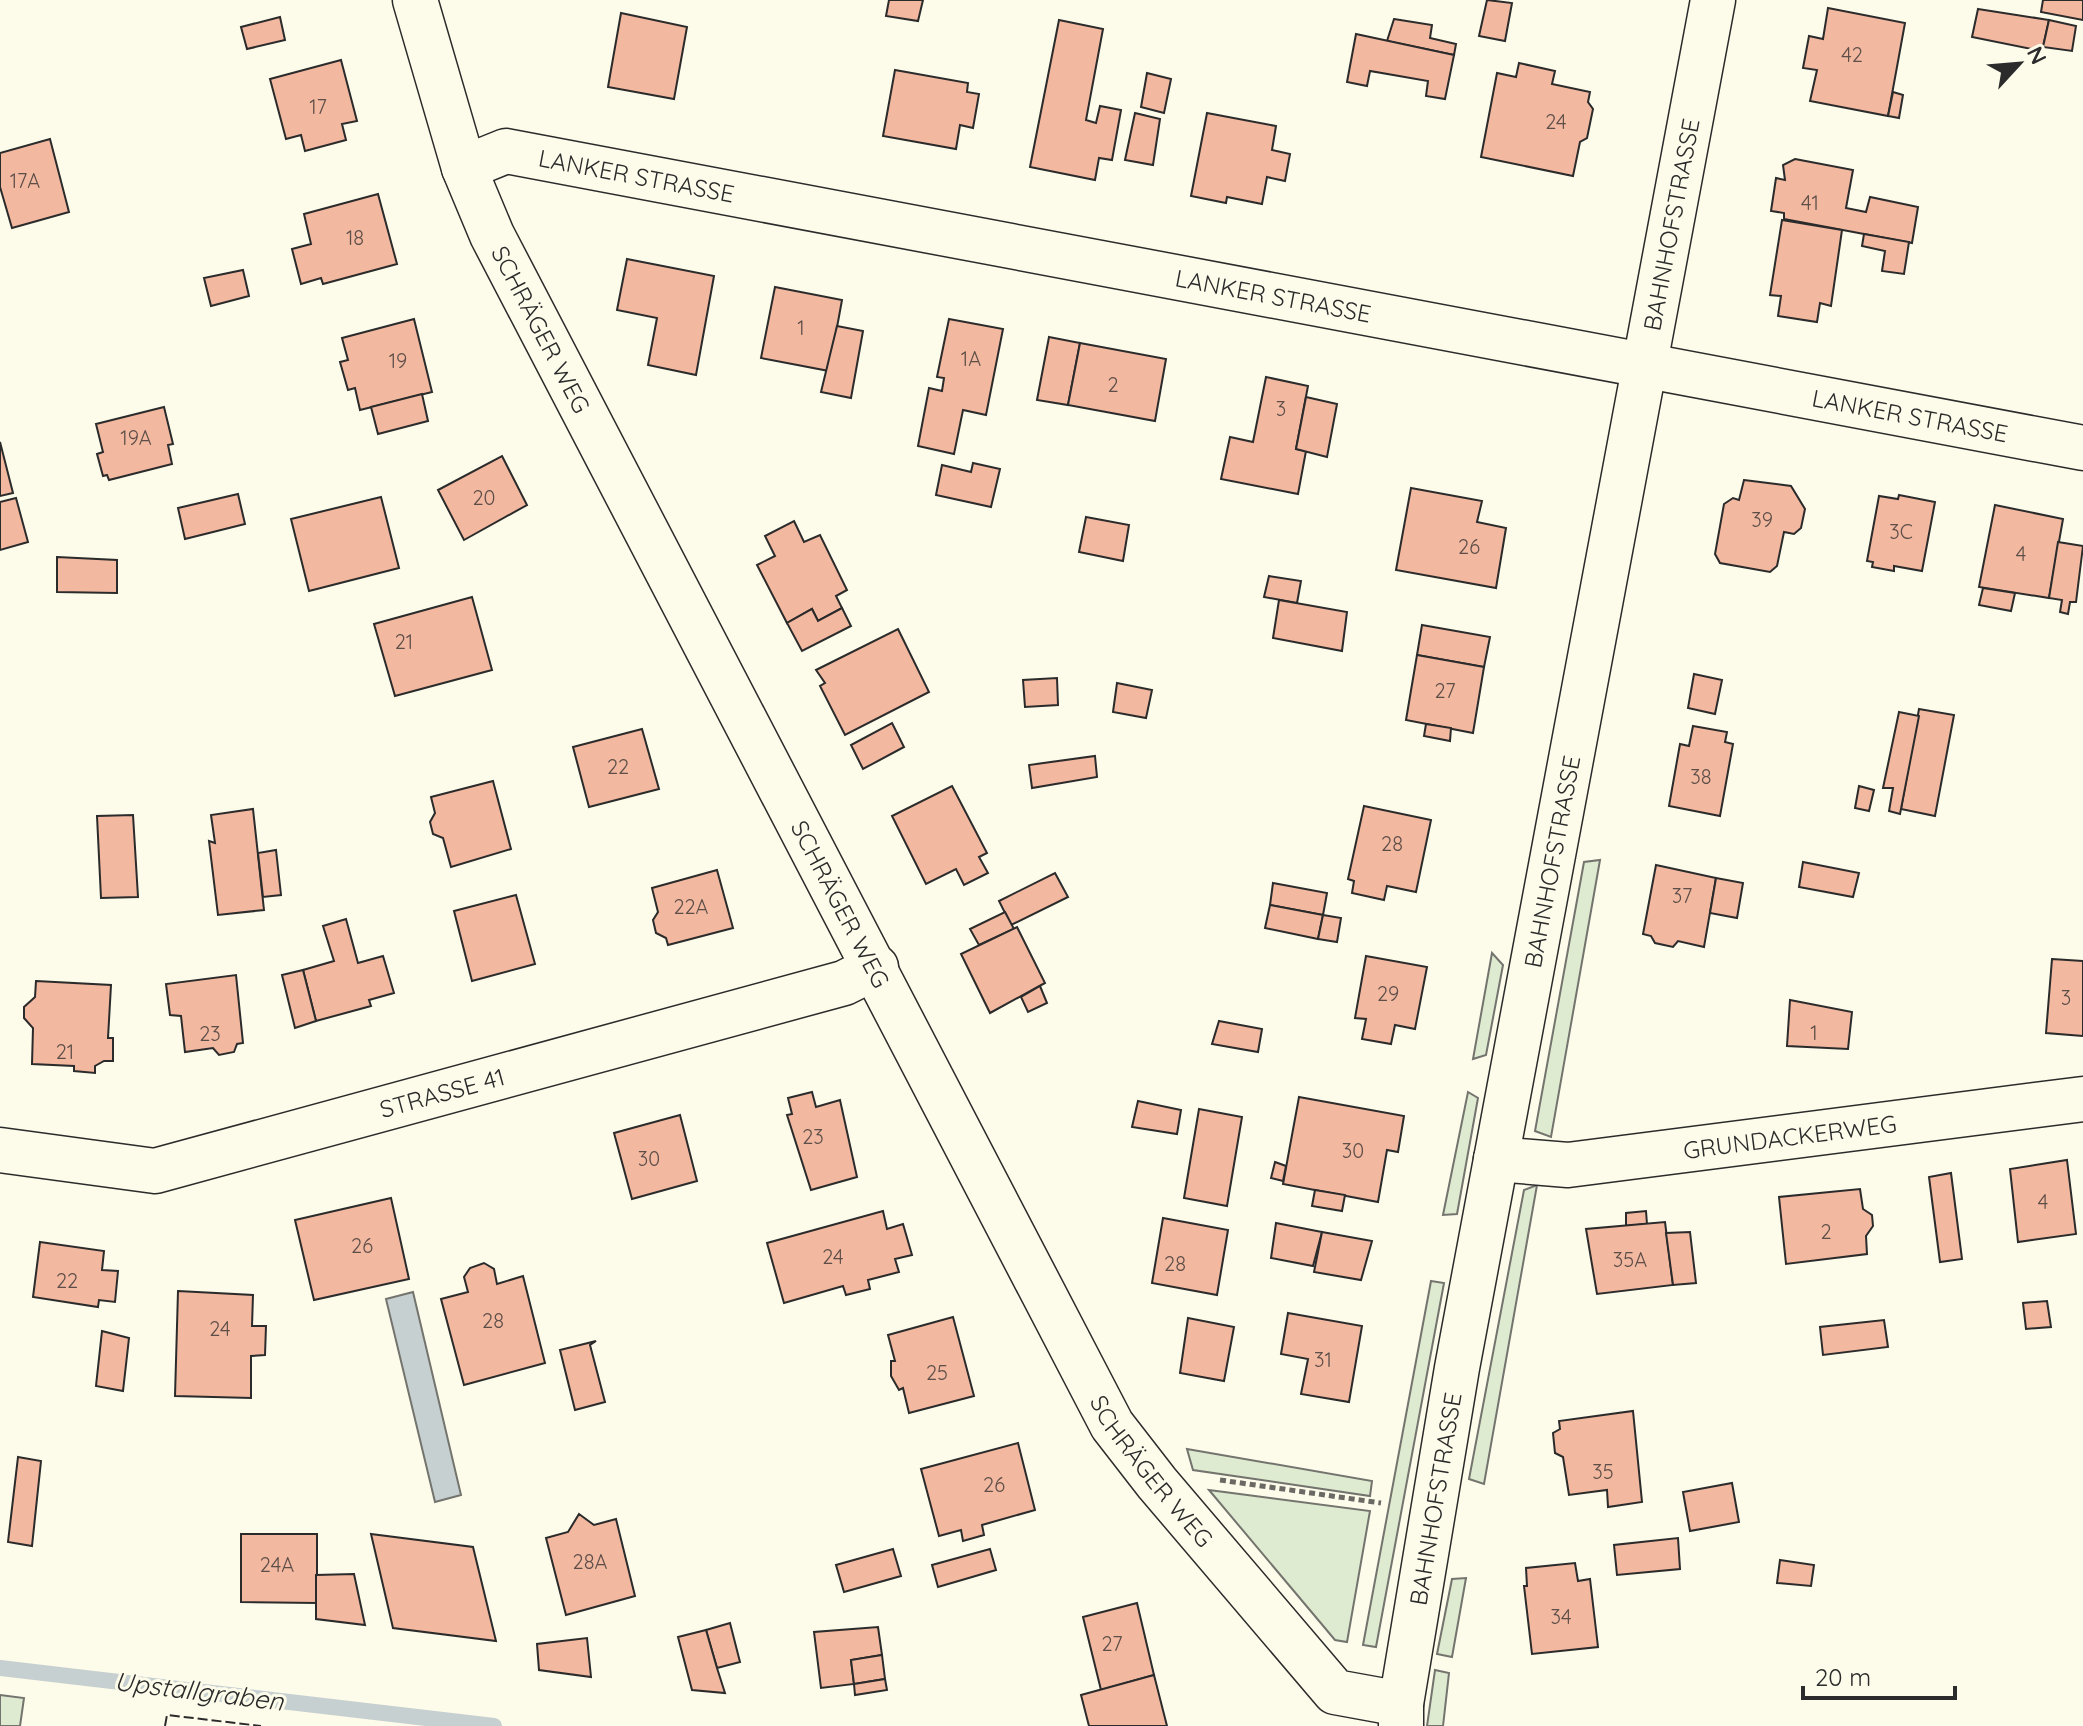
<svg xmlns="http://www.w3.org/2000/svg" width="2083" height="1726" viewBox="0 0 2083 1726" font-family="Quicksand,sans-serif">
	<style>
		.green { fill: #deebd1; stroke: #74746e; stroke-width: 2 }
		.water { fill: #c7d0d0; stroke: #74746e; stroke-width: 2 }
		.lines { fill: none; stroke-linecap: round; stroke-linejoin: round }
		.stream { stroke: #c7d0d0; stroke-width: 16 }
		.building { fill: #f2b8a0; stroke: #2b2b2b; stroke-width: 2 }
		.street-casing { stroke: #2b2b2b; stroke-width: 47 }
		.secondary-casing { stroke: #2b2b2b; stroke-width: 47 }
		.path { stroke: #6a6964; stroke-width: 5; stroke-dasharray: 6 4; stroke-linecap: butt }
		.street { stroke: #fdfbea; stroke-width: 44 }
		.secondary { stroke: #fdfbea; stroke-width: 44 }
		.fence { stroke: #2b2b2b; stroke-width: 2; stroke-dasharray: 10 4; stroke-linecap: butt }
		.labels { text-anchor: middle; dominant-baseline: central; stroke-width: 6; stroke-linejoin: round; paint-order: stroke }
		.number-label { font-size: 20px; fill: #5d4e48 }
		.street-label { font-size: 24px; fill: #2b2b2b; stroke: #fdfbea }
		.water-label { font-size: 26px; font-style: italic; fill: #2b2b2b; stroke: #fdfbea }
	</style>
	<rect width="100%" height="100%" fill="#fdfbea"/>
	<g class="green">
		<path d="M 1600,860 L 1551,1137 L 1535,1131 L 1584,862 Z"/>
		<path d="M 1492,953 L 1503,965 L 1486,1055 L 1473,1059 Z"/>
		<path d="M 1468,1092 L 1478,1098 L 1457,1214 L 1443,1215 Z"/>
		<path d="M 1537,1185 L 1484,1484 L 1469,1479 L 1524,1190 Z"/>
		<path d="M 1431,1281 L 1444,1283 L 1376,1647 L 1363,1645 Z"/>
		<path d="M 1187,1449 L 1372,1481 L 1370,1496 L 1193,1470 Z"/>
		<path d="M 1209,1490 L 1370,1511 L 1347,1642 L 1335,1640 Z"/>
		<path d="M 1466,1578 L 1452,1657 L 1437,1654 L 1452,1579 Z"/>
		<path d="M 1435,1670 L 1449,1673 L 1443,1726 L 1427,1726 Z"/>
		<path d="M 0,1695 L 24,1698 L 20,1726 L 0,1726 Z"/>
	</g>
	<path class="water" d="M 413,1292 L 461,1495 L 435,1502 L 386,1299 Z"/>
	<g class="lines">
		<path class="stream" d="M 0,1668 L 494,1726"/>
	</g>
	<g class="building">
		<path d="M 889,0 L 923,0 L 918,21 L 886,16 Z"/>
		<path d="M 1487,0 L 1512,3 L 1505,41 L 1479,36 Z"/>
		<path d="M 2043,0 L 2083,0 L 2083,20 L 2041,12 Z"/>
		<path d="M 1828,8 L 1905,23 L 1888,116 L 1810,101 L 1817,70 L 1803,68 L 1809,36 L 1823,39 Z"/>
		<path d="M 1978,9 L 2049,20 L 2042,51 L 1972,37 Z"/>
		<path d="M 621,13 L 687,27 L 674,99 L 608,87 Z"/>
		<path d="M 280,17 L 285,40 L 247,49 L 241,27 Z"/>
		<path d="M 1394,19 L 1432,25 L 1430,38 L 1456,44 L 1454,55 L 1387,41 Z"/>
		<path d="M 1059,20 L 1103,29 L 1086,120 L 1096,123 L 1100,106 L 1121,110 L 1112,160 L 1099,158 L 1095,180 L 1030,167 Z"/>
		<path d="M 2049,20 L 2076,26 L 2072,51 L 2043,47 Z"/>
		<path d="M 1356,34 L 1454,55 L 1445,99 L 1426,96 L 1428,81 L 1370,71 L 1367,86 L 1347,82 Z"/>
		<path d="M 341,60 L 357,121 L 342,124 L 346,140 L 305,151 L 301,135 L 286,139 L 270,79 Z"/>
		<path d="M 1519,63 L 1555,71 L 1552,84 L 1590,92 L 1588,102 L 1593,109 L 1587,138 L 1580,142 L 1573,176 L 1481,157 L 1497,73 L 1516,77 Z"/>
		<path d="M 895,70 L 968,83 L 967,92 L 979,94 L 973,128 L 960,125 L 956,149 L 883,136 Z"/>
		<path d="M 1147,73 L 1171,79 L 1164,113 L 1141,107 Z"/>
		<path d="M 1893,92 L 1903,95 L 1899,118 L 1888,116 Z"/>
		<path d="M 1135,113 L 1160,119 L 1153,165 L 1125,160 Z"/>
		<path d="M 1207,113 L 1276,126 L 1272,150 L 1290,154 L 1285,181 L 1267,177 L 1262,204 L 1227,197 L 1226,203 L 1191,196 Z"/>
		<path d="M 50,139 L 69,212 L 12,228 L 0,187 L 0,153 Z"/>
		<path d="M 1795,159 L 1853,170 L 1846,208 L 1866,212 L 1870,197 L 1918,207 L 1912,243 L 1784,219 L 1784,213 L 1771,211 L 1776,178 L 1785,180 L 1783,165 Z"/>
		<path d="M 378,194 L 397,264 L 323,284 L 321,278 L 301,284 L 292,249 L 311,244 L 304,214 Z"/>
		<path d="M 1782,220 L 1842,230 L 1831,306 L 1820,303 L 1817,322 L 1778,316 L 1781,296 L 1770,295 Z"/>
		<path d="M 1864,234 L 1909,242 L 1904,274 L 1882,271 L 1885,251 L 1862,246 Z"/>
		<path d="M 627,259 L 714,276 L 696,375 L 648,365 L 657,318 L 617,310 Z"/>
		<path d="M 243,270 L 249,296 L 211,306 L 204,278 Z"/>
		<path d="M 775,287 L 842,300 L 829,371 L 761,358 Z"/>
		<path d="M 414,319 L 432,392 L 360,410 L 355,388 L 348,390 L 340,362 L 348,360 L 342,338 Z"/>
		<path d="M 949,319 L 1003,329 L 986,415 L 963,410 L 954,454 L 918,446 L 929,388 L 942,391 L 944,378 L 937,377 Z"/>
		<path d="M 837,326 L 863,331 L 851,398 L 821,392 Z"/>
		<path d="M 1049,337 L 1080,343 L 1068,405 L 1037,400 Z"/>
		<path d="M 1080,343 L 1166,359 L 1155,421 L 1068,405 Z"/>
		<path d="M 1266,377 L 1308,386 L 1296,449 L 1306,451 L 1298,494 L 1221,479 L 1230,437 L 1253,442 Z"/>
		<path d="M 422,394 L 428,421 L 378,434 L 371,407 Z"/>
		<path d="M 1306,397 L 1337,404 L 1327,457 L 1296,449 Z"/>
		<path d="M 164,407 L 173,444 L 168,445 L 172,464 L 109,480 L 107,475 L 103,476 L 97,454 L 103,452 L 96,424 Z"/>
		<path d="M 0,442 L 13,493 L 0,496 Z"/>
		<path d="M 502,456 L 527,505 L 464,540 L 438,490 Z"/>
		<path d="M 973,463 L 1000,469 L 991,507 L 936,495 L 942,465 L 971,472 Z"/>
		<path d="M 1744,480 L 1791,486 L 1805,509 L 1801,528 L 1794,534 L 1784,532 L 1777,566 L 1770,572 L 1720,563 L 1715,554 L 1724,504 L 1733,498 L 1739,500 Z"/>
		<path d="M 1411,488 L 1482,501 L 1477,522 L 1506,528 L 1496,588 L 1396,570 Z"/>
		<path d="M 238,494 L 245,524 L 185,539 L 178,508 Z"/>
		<path d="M 1899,495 L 1935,502 L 1922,571 L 1894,566 L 1894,571 L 1872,567 L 1873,562 L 1867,561 L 1879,496 L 1898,499 Z"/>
		<path d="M 381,497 L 399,568 L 309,591 L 291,519 Z"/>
		<path d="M 16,498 L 28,542 L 0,550 L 0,502 Z"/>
		<path d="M 1995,505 L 2063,519 L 2049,598 L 1979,587 Z"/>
		<path d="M 1086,517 L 1129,525 L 1123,561 L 1079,552 Z"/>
		<path d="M 794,521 L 804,542 L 820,535 L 847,590 L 836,596 L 842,608 L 818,621 L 812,609 L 787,623 L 757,565 L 775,556 L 765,536 Z"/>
		<path d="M 2058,542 L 2083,546 L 2076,602 L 2070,602 L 2068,614 L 2060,612 L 2062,600 L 2049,598 Z"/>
		<path d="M 57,557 L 117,560 L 117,593 L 57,592 Z"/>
		<path d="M 1269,576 L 1301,581 L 1297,603 L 1264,597 Z"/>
		<path d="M 1983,588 L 2015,593 L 2011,611 L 1979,605 Z"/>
		<path d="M 472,597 L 492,670 L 395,696 L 374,624 Z"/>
		<path d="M 1279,600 L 1347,612 L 1342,651 L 1273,638 Z"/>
		<path d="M 842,608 L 851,626 L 802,651 L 787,623 L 812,609 L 818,621 Z"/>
		<path d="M 1422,625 L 1490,637 L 1484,667 L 1417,655 Z"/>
		<path d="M 898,629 L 929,692 L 845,735 L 820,686 L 825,683 L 816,670 Z"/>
		<path d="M 1417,655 L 1484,667 L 1473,733 L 1406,720 Z"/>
		<path d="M 1694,674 L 1722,680 L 1715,714 L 1688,708 Z"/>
		<path d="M 1057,678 L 1058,705 L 1025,707 L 1023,680 Z"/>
		<path d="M 1117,683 L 1152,690 L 1146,718 L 1113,712 Z"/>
		<path d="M 1919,709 L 1954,715 L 1935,816 L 1901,809 Z"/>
		<path d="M 1899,712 L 1919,716 L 1900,814 L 1889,811 L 1893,788 L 1883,788 Z"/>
		<path d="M 892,723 L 904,747 L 863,769 L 851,745 Z"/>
		<path d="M 1426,724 L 1451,728 L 1450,741 L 1424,736 Z"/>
		<path d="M 1693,726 L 1727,732 L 1725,742 L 1733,744 L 1720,816 L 1669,806 L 1680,744 L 1689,746 Z"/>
		<path d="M 642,729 L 659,789 L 589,807 L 573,747 Z"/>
		<path d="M 1095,756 L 1097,777 L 1032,788 L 1029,765 Z"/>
		<path d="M 493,781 L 511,849 L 451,867 L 443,838 L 433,834 L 430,822 L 435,813 L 431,797 Z"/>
		<path d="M 952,786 L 987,853 L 979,857 L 988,873 L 964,885 L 956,869 L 926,884 L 892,816 Z"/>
		<path d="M 1859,786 L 1874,790 L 1869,811 L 1855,808 Z"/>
		<path d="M 1364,806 L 1431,820 L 1416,892 L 1387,886 L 1384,900 L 1352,893 L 1354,881 L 1348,879 Z"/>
		<path d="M 253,809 L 264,910 L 218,915 L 209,841 L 215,843 L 211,815 Z"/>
		<path d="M 133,815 L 138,897 L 101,898 L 97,816 Z"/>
		<path d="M 276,850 L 281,895 L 263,897 L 258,853 Z"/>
		<path d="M 1803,862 L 1859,873 L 1853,897 L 1799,887 Z"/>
		<path d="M 1656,865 L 1716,878 L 1704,947 L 1678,941 L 1673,947 L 1655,943 L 1651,936 L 1643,934 Z"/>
		<path d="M 717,870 L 733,928 L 668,945 L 666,938 L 656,933 L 653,920 L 658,912 L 652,888 Z"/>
		<path d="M 1055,873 L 1068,897 L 1011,925 L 999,901 Z"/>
		<path d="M 1716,878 L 1743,883 L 1737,918 L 1710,913 Z"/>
		<path d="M 1273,883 L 1327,893 L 1323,915 L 1270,905 Z"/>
		<path d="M 516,895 L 535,964 L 472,981 L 454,911 Z"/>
		<path d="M 1270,905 L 1323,915 L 1318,939 L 1265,928 Z"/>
		<path d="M 1005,912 L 1014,929 L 979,945 L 970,929 Z"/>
		<path d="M 1323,915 L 1341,918 L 1337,942 L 1318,939 Z"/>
		<path d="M 346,919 L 358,963 L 383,956 L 394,993 L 369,1000 L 371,1006 L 316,1021 L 303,970 L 334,961 L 323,926 Z"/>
		<path d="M 1017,927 L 1045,983 L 990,1013 L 961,954 Z"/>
		<path d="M 1366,956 L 1427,967 L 1415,1029 L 1395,1025 L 1391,1044 L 1362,1039 L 1366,1019 L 1355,1018 Z"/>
		<path d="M 2052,959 L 2083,961 L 2083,1036 L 2046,1033 Z"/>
		<path d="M 303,970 L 316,1021 L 295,1028 L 282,975 Z"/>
		<path d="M 236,975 L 243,1043 L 237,1044 L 234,1052 L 219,1055 L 213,1048 L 185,1052 L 181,1016 L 170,1015 L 166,984 Z"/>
		<path d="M 36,981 L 111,985 L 108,1038 L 113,1038 L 113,1061 L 104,1061 L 95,1066 L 95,1073 L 74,1071 L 74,1066 L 32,1064 L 33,1028 L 24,1018 L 24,1007 L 35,997 Z"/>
		<path d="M 1040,986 L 1047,1003 L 1028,1012 L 1021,997 Z"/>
		<path d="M 1790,1000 L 1852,1012 L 1848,1049 L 1787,1046 Z"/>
		<path d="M 1219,1021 L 1262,1029 L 1258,1052 L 1212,1044 Z"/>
		<path d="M 812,1092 L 816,1107 L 840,1100 L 857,1177 L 811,1190 L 787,1115 L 792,1114 L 788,1098 Z"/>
		<path d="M 1299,1097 L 1404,1116 L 1398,1152 L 1387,1150 L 1378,1202 L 1283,1184 Z"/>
		<path d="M 1138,1101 L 1181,1110 L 1177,1134 L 1132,1127 Z"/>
		<path d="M 1199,1109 L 1242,1117 L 1227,1206 L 1184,1198 Z"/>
		<path d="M 680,1115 L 697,1181 L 632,1199 L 614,1133 Z"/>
		<path d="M 2067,1160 L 2076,1234 L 2018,1242 L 2010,1169 Z"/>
		<path d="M 1275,1162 L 1286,1166 L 1283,1181 L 1271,1178 Z"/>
		<path d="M 1951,1173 L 1962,1259 L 1940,1262 L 1929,1177 Z"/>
		<path d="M 1860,1189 L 1863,1209 L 1872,1215 L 1873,1226 L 1866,1236 L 1867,1254 L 1786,1264 L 1779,1197 Z"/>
		<path d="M 1315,1190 L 1345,1195 L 1342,1211 L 1312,1206 Z"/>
		<path d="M 391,1198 L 409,1279 L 314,1300 L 295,1220 Z"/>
		<path d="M 883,1211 L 887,1229 L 903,1224 L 912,1255 L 895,1259 L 899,1272 L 868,1280 L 870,1289 L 846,1295 L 843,1286 L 784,1303 L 767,1243 Z"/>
		<path d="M 1646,1211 L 1647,1224 L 1626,1226 L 1626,1213 Z"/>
		<path d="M 1163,1218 L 1228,1230 L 1217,1295 L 1152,1283 Z"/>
		<path d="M 1665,1222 L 1673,1285 L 1597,1294 L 1586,1229 Z"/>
		<path d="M 1276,1223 L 1322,1232 L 1313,1266 L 1271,1258 Z"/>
		<path d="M 1322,1232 L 1372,1241 L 1361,1280 L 1314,1272 Z"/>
		<path d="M 1690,1232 L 1696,1283 L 1673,1285 L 1666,1233 Z"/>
		<path d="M 40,1242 L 104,1251 L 102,1270 L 118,1271 L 115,1302 L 99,1300 L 98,1307 L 33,1297 Z"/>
		<path d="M 484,1263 L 494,1269 L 497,1284 L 523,1276 L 545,1363 L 464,1385 L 441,1299 L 468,1292 L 464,1277 L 470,1268 Z"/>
		<path d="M 178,1291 L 253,1295 L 252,1326 L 266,1326 L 265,1355 L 251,1356 L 251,1398 L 175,1396 Z"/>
		<path d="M 2047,1301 L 2051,1327 L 2026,1329 L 2023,1303 Z"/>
		<path d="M 1288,1313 L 1362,1326 L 1349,1402 L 1301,1394 L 1308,1359 L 1281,1354 Z"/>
		<path d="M 953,1317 L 974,1396 L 909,1413 L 903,1388 L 899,1390 L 891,1376 L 891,1361 L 895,1361 L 888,1335 Z"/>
		<path d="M 1188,1318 L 1234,1327 L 1224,1381 L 1180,1373 Z"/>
		<path d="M 1884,1320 L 1888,1347 L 1823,1355 L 1820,1327 Z"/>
		<path d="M 102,1331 L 129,1338 L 123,1391 L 96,1386 Z"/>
		<path d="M 596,1341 L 590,1345 L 605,1402 L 575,1410 L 560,1350 Z"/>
		<path d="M 1633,1411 L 1642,1502 L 1608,1507 L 1607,1490 L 1569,1495 L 1563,1457 L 1555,1453 L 1553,1433 L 1560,1429 L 1559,1421 Z"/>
		<path d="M 1018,1443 L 1035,1510 L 982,1525 L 984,1535 L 963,1541 L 961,1530 L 939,1536 L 921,1469 Z"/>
		<path d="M 18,1457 L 41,1461 L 32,1546 L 8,1542 Z"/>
		<path d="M 1732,1483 L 1739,1522 L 1690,1531 L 1683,1492 Z"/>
		<path d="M 579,1514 L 594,1525 L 616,1519 L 635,1596 L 566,1615 L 546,1538 L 568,1532 Z"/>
		<path d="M 241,1534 L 317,1534 L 317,1603 L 241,1602 Z"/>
		<path d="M 371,1534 L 473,1547 L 496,1641 L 393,1628 Z"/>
		<path d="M 1678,1538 L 1680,1569 L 1617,1575 L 1614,1545 Z"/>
		<path d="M 893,1549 L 901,1576 L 844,1592 L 836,1565 Z"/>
		<path d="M 990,1549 L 996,1570 L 938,1587 L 932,1565 Z"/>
		<path d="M 1780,1560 L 1814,1565 L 1811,1586 L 1777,1583 Z"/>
		<path d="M 1575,1563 L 1578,1581 L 1590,1579 L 1598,1647 L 1532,1654 L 1524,1586 L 1527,1586 L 1526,1568 Z"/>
		<path d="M 354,1574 L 365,1625 L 316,1619 L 316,1575 Z"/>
		<path d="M 1137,1603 L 1154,1675 L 1101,1690 L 1083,1617 Z"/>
		<path d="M 730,1623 L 740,1662 L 717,1668 L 706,1630 Z"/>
		<path d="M 878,1627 L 882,1655 L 851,1660 L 854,1684 L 821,1688 L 814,1632 Z"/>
		<path d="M 706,1630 L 717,1668 L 725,1693 L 692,1690 L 678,1637 Z"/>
		<path d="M 587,1638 L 591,1677 L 539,1670 L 537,1644 Z"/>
		<path d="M 882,1655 L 885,1679 L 854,1684 L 851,1660 Z"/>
		<path d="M 1154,1675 L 1167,1726 L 1089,1726 L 1081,1695 Z"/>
		<path d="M 885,1679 L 887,1690 L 855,1695 L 854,1684 Z"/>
	</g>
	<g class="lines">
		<g class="street-casing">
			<g id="street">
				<path id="s1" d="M 415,0 L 464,168 L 492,235 L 1112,1425 L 1157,1483 L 1335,1692 L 1401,1704"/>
				<path id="s2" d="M 464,168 L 506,151 L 2083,448"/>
				<path id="s3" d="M 0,1150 L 155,1171 L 844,983 L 876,967"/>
				<path id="s4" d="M 1496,1159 L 1568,1165 L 2083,1099"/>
			</g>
		</g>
		<g class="secondary-casing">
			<g id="secondary">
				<path id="s5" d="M 1401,1726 L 1401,1704 L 1457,1368 L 1713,0"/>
			</g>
		</g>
		<path class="path" d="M 1220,1480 L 1381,1503"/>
		<use href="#street" class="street"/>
		<use href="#secondary" class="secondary"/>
		<path class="fence" d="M 165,1726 L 167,1715 L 261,1726"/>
	</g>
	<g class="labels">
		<g class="number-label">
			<text x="1852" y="54">42</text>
			<text x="318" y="106">17</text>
			<text x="1556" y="121">24</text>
			<text x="25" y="180">17A</text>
			<text x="1810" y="202">41</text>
			<text x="355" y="237">18</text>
			<text x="801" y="327">1</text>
			<text x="971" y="358">1A</text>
			<text x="398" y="360">19</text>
			<text x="1113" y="384">2</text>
			<text x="1281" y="408">3</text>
			<text x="136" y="437">19A</text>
			<text x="484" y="497">20</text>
			<text x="1762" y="519">39</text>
			<text x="1901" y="531">3C</text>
			<text x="1469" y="546">26</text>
			<text x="2021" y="553">4</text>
			<text x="404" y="641">21</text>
			<text x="1445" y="690">27</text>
			<text x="618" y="766">22</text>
			<text x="1701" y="776">38</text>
			<text x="1392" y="843">28</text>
			<text x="1682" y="895">37</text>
			<text x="691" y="906">22A</text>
			<text x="1388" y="993">29</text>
			<text x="2066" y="997">3</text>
			<text x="1814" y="1032">1</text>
			<text x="210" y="1033">23</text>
			<text x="65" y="1051">21</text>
			<text x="813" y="1136">23</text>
			<text x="1353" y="1150">30</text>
			<text x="649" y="1158">30</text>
			<text x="2043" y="1201">4</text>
			<text x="1826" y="1231">2</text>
			<text x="362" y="1245">26</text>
			<text x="833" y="1256">24</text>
			<text x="1630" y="1259">35A</text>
			<text x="1175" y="1263">28</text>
			<text x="67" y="1280">22</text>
			<text x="493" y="1320">28</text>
			<text x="220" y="1328">24</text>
			<text x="1323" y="1359">31</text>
			<text x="937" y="1372">25</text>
			<text x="1603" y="1471">35</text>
			<text x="994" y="1484">26</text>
			<text x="590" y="1561">28A</text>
			<text x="277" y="1564">24A</text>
			<text x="1561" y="1616">34</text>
			<text x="1112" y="1643">27</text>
		</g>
		<g class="street-label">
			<text stroke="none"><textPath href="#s2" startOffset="178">LANKER STRASSE</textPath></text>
			<text stroke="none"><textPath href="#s5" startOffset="1526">BAHNHOFSTRASSE</textPath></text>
			<text stroke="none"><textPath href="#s2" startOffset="826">LANKER STRASSE</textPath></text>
			<text stroke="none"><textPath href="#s1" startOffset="354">SCHRÄGER WEG</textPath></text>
			<text stroke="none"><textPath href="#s2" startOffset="1474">LANKER STRASSE</textPath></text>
			<text stroke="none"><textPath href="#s5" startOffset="878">BAHNHOFSTRASSE</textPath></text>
			<text stroke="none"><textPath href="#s1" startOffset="1002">SCHRÄGER WEG</textPath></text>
			<text stroke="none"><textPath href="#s3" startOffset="454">STRASSE 41</textPath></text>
			<text stroke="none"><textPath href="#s4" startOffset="296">GRUNDACKERWEG</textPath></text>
			<text stroke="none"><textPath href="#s1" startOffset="1650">SCHRÄGER WEG</textPath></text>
			<text stroke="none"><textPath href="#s5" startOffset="230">BAHNHOFSTRASSE</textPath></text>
		</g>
		<g class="water-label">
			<text transform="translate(199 1691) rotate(7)">Upstallgraben</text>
		</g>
	</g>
	<g transform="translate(2019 64) rotate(64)" stroke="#fdfbea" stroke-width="6" paint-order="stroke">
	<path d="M0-6L14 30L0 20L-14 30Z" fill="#2b2b2b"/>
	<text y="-12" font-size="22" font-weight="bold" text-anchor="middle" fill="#2b2b2b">N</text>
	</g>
	<path d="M1803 1686v12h152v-12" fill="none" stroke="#2b2b2b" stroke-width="4"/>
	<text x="1815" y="1686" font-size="24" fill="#2b2b2b" stroke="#fdfbea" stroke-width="6" paint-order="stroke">20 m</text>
</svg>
